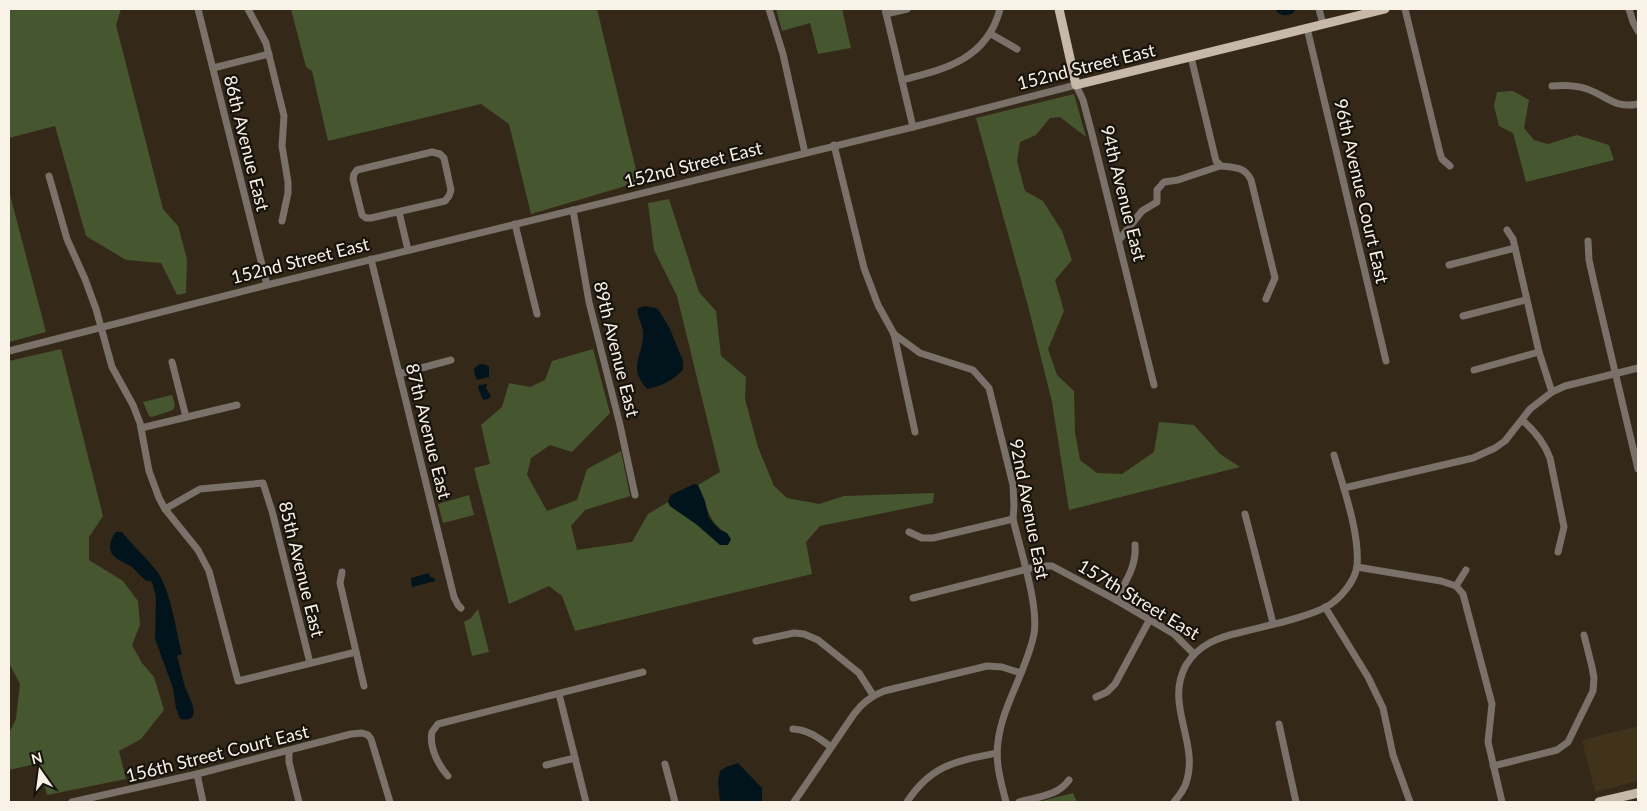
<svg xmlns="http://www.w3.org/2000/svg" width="1647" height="811" viewBox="0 0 1647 811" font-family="Lato,sans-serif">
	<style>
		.built { fill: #41321b }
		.green { fill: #46562f }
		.water { fill: #02141b }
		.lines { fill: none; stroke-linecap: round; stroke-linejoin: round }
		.minor { stroke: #79716a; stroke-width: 7 }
		.major { stroke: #c7b8a9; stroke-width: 9 }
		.labels { text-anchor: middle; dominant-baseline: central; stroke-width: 4.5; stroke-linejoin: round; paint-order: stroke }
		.street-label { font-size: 18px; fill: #f9f2e7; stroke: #17120b }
	</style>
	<rect width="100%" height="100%" fill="#342918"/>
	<path class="built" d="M 1638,726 L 1638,781 L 1595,792 L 1582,740 Z"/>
	<g class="green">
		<path d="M 9,9 L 121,9 L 116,25 L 163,209 L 178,226 L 187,259 L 186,293 L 177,295 L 161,263 L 126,260 L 86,236 L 55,126 L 9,138 Z"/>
		<path d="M 291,9 L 597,9 L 639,182 L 531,214 L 509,124 L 481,104 L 328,141 L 312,71 L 306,67 Z"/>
		<path d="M 776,9 L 842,9 L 851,48 L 818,54 L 810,23 L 782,31 Z"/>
		<path d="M 1513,91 L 1529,100 L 1524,128 L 1534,140 L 1548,144 L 1577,135 L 1609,145 L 1614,160 L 1526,182 L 1513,133 L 1499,126 L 1494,106 L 1497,92 Z"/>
		<path d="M 1074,94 L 1086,137 L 1060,117 L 1050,118 L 1036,135 L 1020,142 L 1017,161 L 1025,191 L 1043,201 L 1062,231 L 1072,260 L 1055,280 L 1064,311 L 1048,349 L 1057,375 L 1074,391 L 1075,432 L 1080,460 L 1097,473 L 1122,474 L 1154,452 L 1159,422 L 1194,425 L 1220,454 L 1240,467 L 1069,510 L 1052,402 L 1028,306 L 976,118 Z"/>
		<path d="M 9,191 L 46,332 L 9,342 Z"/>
		<path d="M 669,199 L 699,292 L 716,311 L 721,356 L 746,377 L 745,399 L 758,447 L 774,486 L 787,498 L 819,504 L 844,496 L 934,493 L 933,503 L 820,526 L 806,542 L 812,574 L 575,631 L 562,596 L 549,586 L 509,604 L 474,468 L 490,464 L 481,425 L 502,407 L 509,383 L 530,387 L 545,380 L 552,361 L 593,349 L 610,413 L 572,452 L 550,445 L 531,458 L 527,475 L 547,511 L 577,500 L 587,469 L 621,451 L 630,496 L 585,510 L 571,526 L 577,550 L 632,542 L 648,514 L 668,502 L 670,506 L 696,524 L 727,533 C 708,524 706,503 698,485 L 720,472 L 677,296 L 654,250 L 648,203 Z"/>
		<path d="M 61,349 L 103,516 L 89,537 L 89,560 L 123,581 L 138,601 L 140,625 L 132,645 L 142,663 L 154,677 L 164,710 L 141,739 L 119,751 L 126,779 L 47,795 L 39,763 L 9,770 L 9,733 L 16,719 L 20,684 L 9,663 L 9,361 Z"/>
		<path d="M 172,395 L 175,405 L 173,410 L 152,417 L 149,416 L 143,402 Z"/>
		<path d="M 469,495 L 474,515 L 443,523 L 438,504 Z"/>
		<path d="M 478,609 L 489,652 L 472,656 L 464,622 L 471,618 Z"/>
		<path d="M 1073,793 L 1077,802 L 1038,802 Z"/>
	</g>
	<g class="water">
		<path d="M 1275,9 L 1296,9 L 1292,14 C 1285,16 1279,16 1275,9 Z"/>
		<path d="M 645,306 L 656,308 L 660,312 L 670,329 L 683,361 L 683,370 C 672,381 662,386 647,389 C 626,366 645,354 643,331 C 642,323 636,316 638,308 Z"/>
		<path d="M 482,364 L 489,366 L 489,377 L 477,380 L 475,376 L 474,369 L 478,365 Z"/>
		<path d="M 487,384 L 486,388 L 491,396 L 488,399 L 483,400 L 478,387 L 479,385 Z"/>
		<path d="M 694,484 L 698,485 L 705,501 L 709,518 L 720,530 L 727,533 L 731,539 L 728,545 L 720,545 L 696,524 L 670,506 L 668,502 L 671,495 Z"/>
		<path d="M 116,532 L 122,532 C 134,547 148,559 159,574 C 171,594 176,630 182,654 L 177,656 C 180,666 182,677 185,687 C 189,697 205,724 180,719 L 176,708 L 173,688 L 155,639 L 156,598 L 153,585 L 151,581 L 146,581 C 142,577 137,572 132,567 C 127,563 120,562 115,557 C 107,551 110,539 116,532 Z"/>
		<path d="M 429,573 L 430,577 L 434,578 L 435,581 L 412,587 L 411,578 Z"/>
		<path d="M 738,763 L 762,788 L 762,802 L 720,802 L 718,781 L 720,771 L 726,767 Z"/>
	</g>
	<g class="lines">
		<g class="minor">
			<path d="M 198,9 L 267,285"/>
			<path d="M 248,9 L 266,43 L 284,116 L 282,146 L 288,182 L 288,193 L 282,221"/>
			<path d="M 769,9 L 783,54 L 805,153"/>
			<path d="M 885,9 L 913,127"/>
			<path d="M 1319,9 L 1323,24"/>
			<path d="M 1405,9 L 1440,153 L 1442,159 L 1450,166"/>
			<path d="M 1629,9 L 1633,22 L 1638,31"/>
			<path d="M 886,14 L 907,9"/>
			<path d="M 1307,28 L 1386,361"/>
			<path d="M 991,34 L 1017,49"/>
			<path d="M 1191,57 L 1216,161 L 1221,166 C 1234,167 1245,167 1251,180 L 1275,278 L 1266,299"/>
			<path d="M 213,68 L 269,54"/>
			<path d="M 902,80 C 946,69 987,59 1000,9"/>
			<path d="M 1552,86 C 1564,85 1575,85 1587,89 C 1607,96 1615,109 1638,104"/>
			<path d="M 834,145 L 864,268 L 878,305 L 894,334 L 915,432"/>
			<path d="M 432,152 L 440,154 L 444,158 L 451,190 L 449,196 L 445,201 L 371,218 L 366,218 L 362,215 L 353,179 L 354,174 L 357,170 Z"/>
			<path d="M 49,176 L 67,239 L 85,279 L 96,309 L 112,367 L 133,405 L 140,423 L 149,471 L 159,498 L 165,509 L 198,550 L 209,571 L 238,681 L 356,652"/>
			<path d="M 573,210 L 589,302 L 620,425 L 635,495"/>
			<path d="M 399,212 L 408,250"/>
			<path d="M 515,224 L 537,314"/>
			<path d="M 1507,230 L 1513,239 L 1539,352 L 1552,392"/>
			<path d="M 1119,240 L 1142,211 L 1157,202 L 1157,190 L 1164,182 L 1178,180 L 1220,166"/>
			<path d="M 1588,241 L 1589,260 L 1595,287 L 1638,469"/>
			<path d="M 371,259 L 454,597 L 458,605 L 461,608"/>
			<path d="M 1449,265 L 1515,248"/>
			<path d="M 1463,316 L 1526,300"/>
			<path d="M 894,334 L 920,353 L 973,370 L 989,388 L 1013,485 L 1014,506 L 1013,519 C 1020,549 1039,605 1034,634 C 1027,670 1002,706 998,742 C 995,763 1001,782 1006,802"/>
			<path d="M 9,351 L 267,285 L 913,127 L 1076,85 L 1083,100 L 1092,134 L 1154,385"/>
			<path d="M 172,362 L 186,417"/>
			<path d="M 1474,370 L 1539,352"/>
			<path d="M 399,374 L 451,360"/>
			<path d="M 1522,420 C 1535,431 1544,442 1550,458 L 1564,527 L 1558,552"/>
			<path d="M 141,428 L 237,405"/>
			<path d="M 1344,488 L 1473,458 L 1495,448 L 1505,441 L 1530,409 L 1552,392 L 1565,386 L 1638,368"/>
			<path d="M 165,509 L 200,489 L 263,483 L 272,511 L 310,663"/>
			<path d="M 1245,514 L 1273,623"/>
			<path d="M 909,532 L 922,538 L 933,538 L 1013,519"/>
			<path d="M 1357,567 L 1441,581 L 1456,586 L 1463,594 L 1492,704 L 1488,742 L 1502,802"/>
			<path d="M 342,572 L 340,583 L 364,686"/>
			<path d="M 1456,586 L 1466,570"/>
			<path d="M 913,598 L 1039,566 L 1052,566 L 1116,600 L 1174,634 L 1194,654"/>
			<path d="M 1116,600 C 1125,582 1137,566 1135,545"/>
			<path d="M 1325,607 L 1368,677 L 1383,708 L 1393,755 L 1410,802"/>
			<path d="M 756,641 L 794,633 L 804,634 L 818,640 L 859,673 L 873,695"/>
			<path d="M 559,694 L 586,802"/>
			<path d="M 1096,697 L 1107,692 L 1115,684 L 1150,619"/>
			<path d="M 1279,724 L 1296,802"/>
			<path d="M 793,729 C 809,730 819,738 831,747"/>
			<path d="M 289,751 L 289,762 L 299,802"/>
			<path d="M 665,764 L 675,802"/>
			<path d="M 546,765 L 575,758"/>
			<path d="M 1493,766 L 1557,750 L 1568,742 L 1593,691 L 1594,678 L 1592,667 L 1584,635"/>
			<path d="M 197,774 L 203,802"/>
			<path d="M 448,776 C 438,765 429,747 432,732 L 438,724 L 643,672"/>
			<path d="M 72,802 L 197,774 L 351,734 L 362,733 L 368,735 L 371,739 L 390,802"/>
			<path d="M 794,802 L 854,714 C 862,703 871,696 884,691 L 987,666 L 1002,667 L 1021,673"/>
			<path d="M 907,802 C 931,765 956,761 997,753"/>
			<path d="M 1019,802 C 1037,797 1058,796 1069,780"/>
			<path d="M 1174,802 C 1179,796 1184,790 1186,783 C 1200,743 1164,705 1186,665 C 1199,644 1219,637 1242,632 C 1266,626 1305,618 1326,607 C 1339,600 1355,582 1357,566 C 1360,533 1343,487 1334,455"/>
		</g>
		<g class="major">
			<path d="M 1059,9 L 1076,85 L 1385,9"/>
			<path d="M 1599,802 L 1638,793"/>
		</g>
	</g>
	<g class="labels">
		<g class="street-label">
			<text transform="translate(1086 66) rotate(-14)">152nd Street East</text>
			<text transform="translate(247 143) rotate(76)">86th Avenue East</text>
			<text transform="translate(693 164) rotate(-14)">152nd Street East</text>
			<text transform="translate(1362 191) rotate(77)">96th Avenue Court East</text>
			<text transform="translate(1124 193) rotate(76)">94th Avenue East</text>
			<text transform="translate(300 260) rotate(-14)">152nd Street East</text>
			<text transform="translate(617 349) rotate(76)">89th Avenue East</text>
			<text transform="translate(429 431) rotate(76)">87th Avenue East</text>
			<text transform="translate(1030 509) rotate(79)">92nd Avenue East</text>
			<text transform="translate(302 569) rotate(76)">85th Avenue East</text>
			<text transform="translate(1139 599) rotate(31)">157th Street East</text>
			<text transform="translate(217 753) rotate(-14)">156th Street Court East</text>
		</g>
	</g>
	<rect width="1647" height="811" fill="none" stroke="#f9f2e7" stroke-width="20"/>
	<g transform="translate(40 771) rotate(346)" stroke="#17120b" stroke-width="4" paint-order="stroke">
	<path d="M0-4L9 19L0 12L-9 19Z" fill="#f9f2e7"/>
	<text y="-8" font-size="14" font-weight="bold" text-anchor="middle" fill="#f9f2e7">N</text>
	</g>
</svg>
